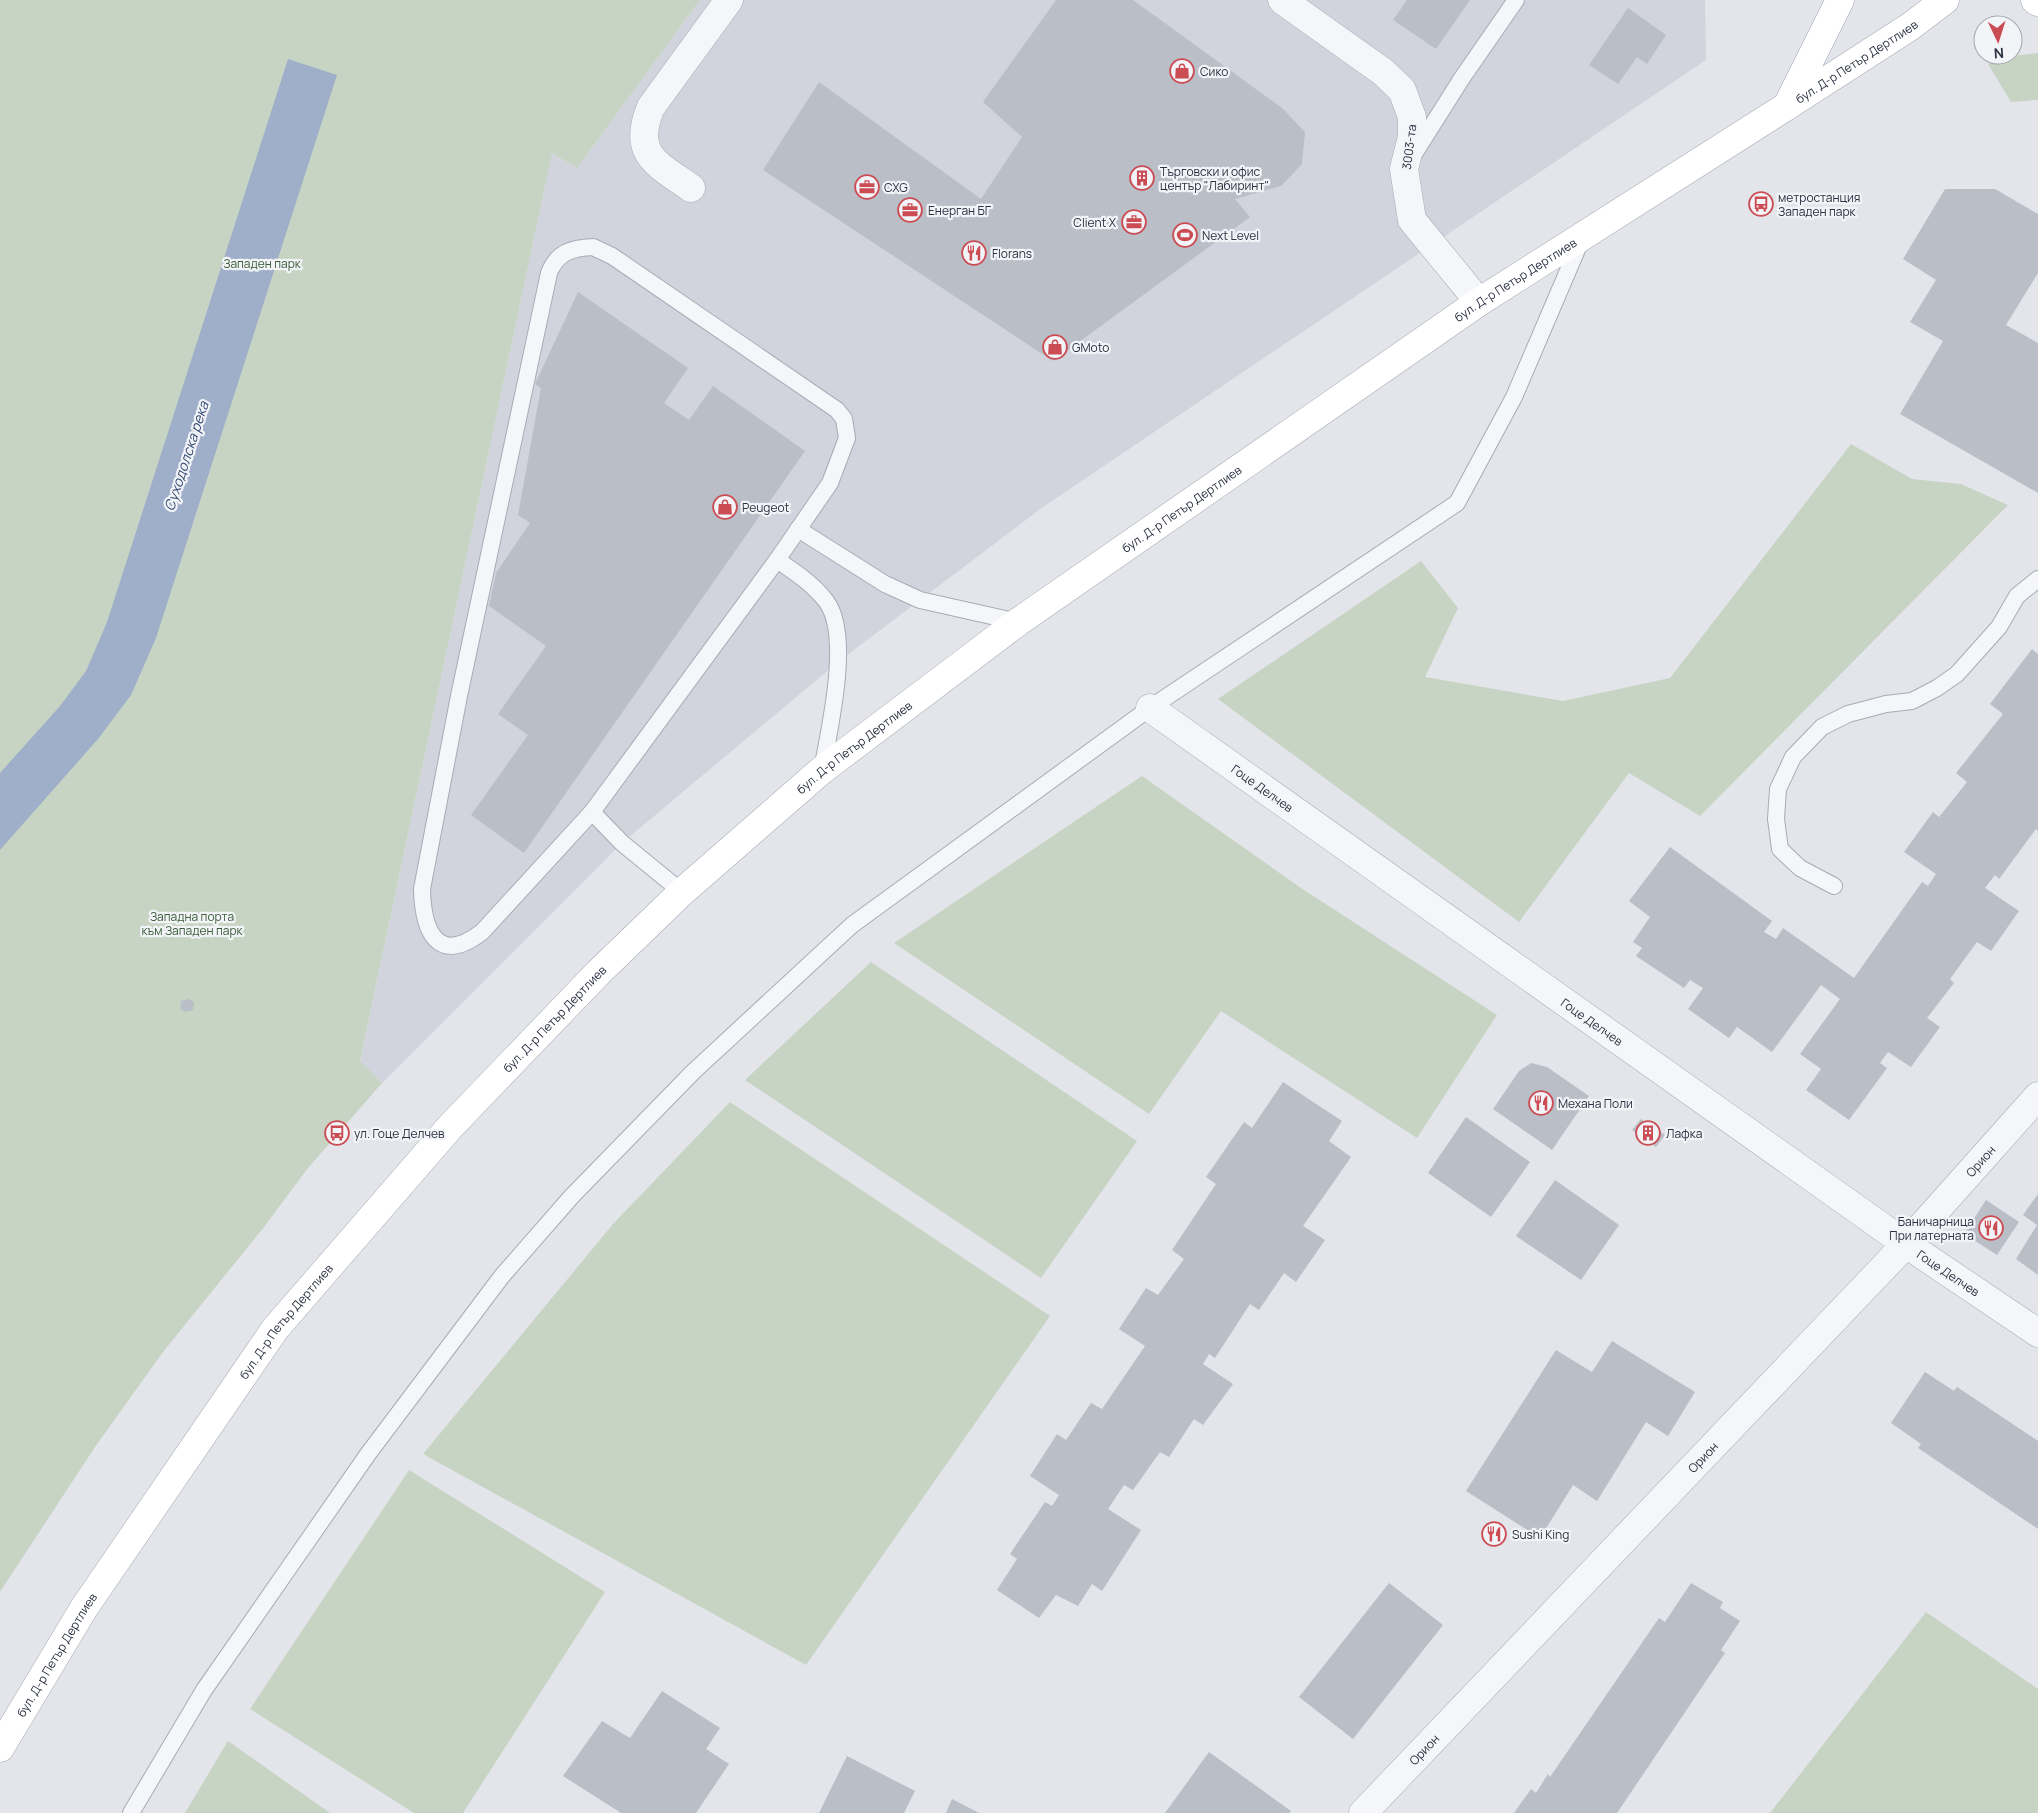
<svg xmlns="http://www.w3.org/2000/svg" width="2038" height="1813" viewBox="0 0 2038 1813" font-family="Manrope,sans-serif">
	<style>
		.built { fill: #d1d4dc }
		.green { fill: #c7d4c4 }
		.water { fill: #9fafc9 }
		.building { fill: #babec7 }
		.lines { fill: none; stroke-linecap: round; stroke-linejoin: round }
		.lane-casing { stroke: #a8abb5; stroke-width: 18 }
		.street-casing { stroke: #a8abb5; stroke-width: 29 }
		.secondary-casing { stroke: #a8abb5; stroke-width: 29 }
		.primary-casing { stroke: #a2a8b6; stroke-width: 29 }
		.lane { stroke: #f5f6f9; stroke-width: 16 }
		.street { stroke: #f5f6f9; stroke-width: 28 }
		.secondary { stroke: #fff; stroke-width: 28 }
		.primary { stroke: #fff; stroke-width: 28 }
		.labels { text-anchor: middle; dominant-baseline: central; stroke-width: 4.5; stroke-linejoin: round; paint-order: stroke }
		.street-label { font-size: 12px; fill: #2b3142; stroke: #f2f4f8 }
		.poi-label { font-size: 12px; fill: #2b3142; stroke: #f2f4f8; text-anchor: start }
		.park-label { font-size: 12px; fill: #3c5e39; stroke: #f2f4f8 }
		.water-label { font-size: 14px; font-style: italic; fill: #364c75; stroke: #f2f4f8 }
	</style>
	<rect width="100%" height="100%" fill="#e3e5eb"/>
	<path class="built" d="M 700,0 L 1705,0 L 1706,60 L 1043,507 L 838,662 L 622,843 L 382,1083 L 360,1062 L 552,153 L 577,168 Z"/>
	<g class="green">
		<path d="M 0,0 L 700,0 L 577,168 L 552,153 L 360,1061 L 382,1083 L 308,1168 L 264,1227 L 163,1352 L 95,1447 L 0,1592 Z"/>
		<path d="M 2038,53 L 2038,100 L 2011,102 L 1988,64 L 2004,57 Z"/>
		<path d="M 1851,444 L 1912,479 L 1961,484 L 2008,505 L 1700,816 L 1629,773 L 1519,922 L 1218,699 L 1421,561 L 1458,608 L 1425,677 L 1563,701 L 1670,678 Z"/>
		<path d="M 1142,776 L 1301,888 L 1497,1015 L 1417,1138 L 1221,1011 L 1149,1114 L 894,943 Z"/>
		<path d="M 871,962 L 1137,1141 L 1041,1278 L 745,1080 Z"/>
		<path d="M 730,1102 L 1050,1316 L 806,1665 L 423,1454 L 613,1224 Z"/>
		<path d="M 409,1470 L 605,1592 L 463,1813 L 414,1813 L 250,1709 Z"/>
		<path d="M 1926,1612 L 2038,1689 L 2038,1813 L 1770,1813 Z"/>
		<path d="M 228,1741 L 330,1813 L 185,1813 Z"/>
	</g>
	<path class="water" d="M 288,59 L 337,75 L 156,638 L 131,695 L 98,739 L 0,850 L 0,773 L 60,706 L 86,671 L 107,622 Z"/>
	<g class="building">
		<path d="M 1056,0 L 1133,0 L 1282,108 L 1305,132 L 1302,164 L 1281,186 L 1235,199 L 1250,217 L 1053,361 L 763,170 L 819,82 L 981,199 L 1022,137 L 983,102 Z"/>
		<path d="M 1407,0 L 1470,0 L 1436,49 L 1393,20 Z"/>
		<path d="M 1628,8 L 1666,35 L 1647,64 L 1637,57 L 1618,84 L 1589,65 Z"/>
		<path d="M 1945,189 L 1995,189 L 2038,214 L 2038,273 L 2006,325 L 2038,343 L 2038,493 L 1900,414 L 1943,341 L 1910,322 L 1936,280 L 1903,259 Z"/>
		<path d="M 578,292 L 688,368 L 664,403 L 689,420 L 713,386 L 805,451 L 524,853 L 471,815 L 528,735 L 498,714 L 546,646 L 489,606 L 496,573 L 530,523 L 518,515 L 541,388 L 535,384 Z"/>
		<path d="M 2032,649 L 2038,654 L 2038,831 L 2036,829 L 1999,879 L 1995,875 L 1985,888 L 2019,911 L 1991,951 L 1977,942 L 1950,979 L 1954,983 L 1927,1018 L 1940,1027 L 1911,1067 L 1888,1052 L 1880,1063 L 1887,1068 L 1849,1120 L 1806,1090 L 1821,1069 L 1800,1054 L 1840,999 L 1821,985 L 1772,1052 L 1737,1027 L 1729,1038 L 1688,1009 L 1703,988 L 1690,980 L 1684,988 L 1636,956 L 1642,948 L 1633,942 L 1650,917 L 1629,901 L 1670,847 L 1772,921 L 1764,932 L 1776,939 L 1783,928 L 1854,978 L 1922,882 L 1928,886 L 1936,874 L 1904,852 L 1933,812 L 1939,817 L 1967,782 L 1956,773 L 2003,714 L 1990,704 Z"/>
		<path d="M 188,999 L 194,1002 L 193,1010 L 186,1012 L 180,1009 L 181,1001 Z"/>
		<path d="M 1531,1063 L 1547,1067 L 1589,1096 L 1552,1150 L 1493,1109 L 1519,1071 Z"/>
		<path d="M 1283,1082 L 1342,1121 L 1329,1141 L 1351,1157 L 1303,1226 L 1325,1240 L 1296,1282 L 1284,1273 L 1259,1310 L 1250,1304 L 1215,1358 L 1209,1354 L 1203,1364 L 1233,1384 L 1203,1425 L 1194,1419 L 1169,1457 L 1160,1452 L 1133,1490 L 1124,1485 L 1108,1509 L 1141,1530 L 1102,1591 L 1092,1584 L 1078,1606 L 1056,1595 L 1039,1618 L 997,1590 L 1017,1559 L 1010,1554 L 1045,1502 L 1052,1506 L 1059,1495 L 1030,1476 L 1057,1434 L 1066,1440 L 1091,1403 L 1102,1409 L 1145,1346 L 1119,1329 L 1146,1288 L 1158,1295 L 1184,1259 L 1172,1250 L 1216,1184 L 1206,1177 L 1244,1122 L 1252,1128 Z"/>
		<path d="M 1466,1117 L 1530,1162 L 1491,1217 L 1428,1173 Z"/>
		<path d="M 1641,1119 L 1665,1135 L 1656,1147 L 1632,1130 Z"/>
		<path d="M 1555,1180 L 1619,1225 L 1581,1280 L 1516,1236 Z"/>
		<path d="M 2038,1194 L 2038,1275 L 2016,1259 L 2037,1225 L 2023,1215 Z"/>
		<path d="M 1986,1200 L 2019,1222 L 1997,1255 L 1964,1234 Z"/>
		<path d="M 1612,1341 L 1695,1392 L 1668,1436 L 1646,1422 L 1597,1501 L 1573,1485 L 1540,1538 L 1466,1491 L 1556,1350 L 1592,1372 Z"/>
		<path d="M 1925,1372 L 1954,1391 L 1957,1387 L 2038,1441 L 2038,1529 L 1918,1448 L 1921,1444 L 1891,1423 Z"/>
		<path d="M 1389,1583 L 1443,1625 L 1353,1739 L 1299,1697 Z"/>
		<path d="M 1691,1583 L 1723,1602 L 1720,1608 L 1740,1621 L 1721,1650 L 1725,1653 L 1617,1813 L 1514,1813 L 1531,1789 L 1536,1793 L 1548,1774 L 1550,1777 L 1659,1618 L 1665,1622 Z"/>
		<path d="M 662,1691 L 720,1728 L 706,1749 L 729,1764 L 696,1813 L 621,1813 L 563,1776 L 602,1721 L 630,1738 Z"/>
		<path d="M 1209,1752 L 1291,1811 L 1289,1813 L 1165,1813 Z"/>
		<path d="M 847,1756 L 915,1791 L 904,1813 L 819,1813 Z"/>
		<path d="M 952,1799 L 979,1813 L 946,1813 Z"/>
	</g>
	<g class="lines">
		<g class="lane-casing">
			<g id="lane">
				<path d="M 1414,154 L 1462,78 L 1516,0"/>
				<path d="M 593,247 L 612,256 L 837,410 L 844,419 L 847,438 L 830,483 L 777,560 L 592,812 L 482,932 C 437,966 423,931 422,889 L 459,696 L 549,273 C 557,252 572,248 593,247 Z"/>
				<path d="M 798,529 L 885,584 L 920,600 L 1018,622"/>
				<path d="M 777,560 C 795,572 813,584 826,601 C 852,635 829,730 822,770"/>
				<path d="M 592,812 L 622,843 L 682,892"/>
				<path d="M 1834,886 L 1800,868 L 1780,849 L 1776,819 L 1778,789 L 1793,757 L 1822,727 L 1848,714 L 1886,704 L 1912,701 L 1937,688 L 1957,674 L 1999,627 L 2017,596 L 2038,579"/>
				<path d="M 131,1813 L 204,1690 L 368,1454 L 502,1276 L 572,1196 L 693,1072 L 852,925 L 1150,708 L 1457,503 L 1514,397 L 1582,238"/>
			</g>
		</g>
		<g class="street-casing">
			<g id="street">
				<path d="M 1282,0 L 1383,72 L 1402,90 L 1412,117 L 1412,137 L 1404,169 L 1412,220 L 1479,302"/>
				<path d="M 691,188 C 657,164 631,154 651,107 L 729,0"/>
				<path id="s1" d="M 1150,708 L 1906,1244 L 2038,1333"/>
				<path id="s2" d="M 1363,1813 L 1906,1244 L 2038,1096"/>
			</g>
		</g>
		<g class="secondary-casing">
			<g id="secondary">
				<path id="s3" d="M 0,1748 L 84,1608 L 275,1329 L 450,1127 L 598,973 L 682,892 L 822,770 L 1018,622 L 1479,302 L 1787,106 L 1911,26 L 1945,0"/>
			</g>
		</g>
		<g class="primary-casing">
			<g id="primary">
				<path d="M 2035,0 L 2038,2"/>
				<path d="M 1787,106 L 1840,0"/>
			</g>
		</g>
		<use href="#lane" class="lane"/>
		<use href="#street" class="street"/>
		<use href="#secondary" class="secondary"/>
		<use href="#primary" class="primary"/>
	</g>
	<defs>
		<g id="shop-ring" transform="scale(1.25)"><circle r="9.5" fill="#f2f4f8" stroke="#cb4c53" stroke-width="1.5"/><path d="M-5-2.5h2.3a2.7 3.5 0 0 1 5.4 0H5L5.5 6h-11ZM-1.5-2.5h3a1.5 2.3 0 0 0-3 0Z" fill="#cb4c53"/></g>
		<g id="building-ring" transform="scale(1.25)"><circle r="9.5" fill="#f2f4f8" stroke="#cb4c53" stroke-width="1.5"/><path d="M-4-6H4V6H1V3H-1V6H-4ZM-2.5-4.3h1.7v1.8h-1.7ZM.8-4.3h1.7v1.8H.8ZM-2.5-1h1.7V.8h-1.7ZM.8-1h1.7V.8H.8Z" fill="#cb4c53"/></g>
		<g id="office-ring" transform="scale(1.25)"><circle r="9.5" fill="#f2f4f8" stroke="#cb4c53" stroke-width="1.5"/><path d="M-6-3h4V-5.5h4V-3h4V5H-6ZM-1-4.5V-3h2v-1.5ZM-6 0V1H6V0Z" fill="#cb4c53"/></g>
		<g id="bus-ring" transform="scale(1.25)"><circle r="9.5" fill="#f2f4f8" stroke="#cb4c53" stroke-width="1.5"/><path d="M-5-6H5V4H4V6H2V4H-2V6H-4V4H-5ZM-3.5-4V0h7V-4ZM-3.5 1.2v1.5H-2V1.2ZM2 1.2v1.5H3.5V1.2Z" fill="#cb4c53"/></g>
		<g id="stadium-ring" transform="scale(1.25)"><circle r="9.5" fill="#f2f4f8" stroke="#cb4c53" stroke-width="1.5"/><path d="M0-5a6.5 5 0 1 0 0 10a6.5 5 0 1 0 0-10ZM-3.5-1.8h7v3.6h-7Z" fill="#cb4c53"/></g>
		<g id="restaurant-ring" transform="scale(1.25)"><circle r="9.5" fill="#f2f4f8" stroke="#cb4c53" stroke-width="1.5"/><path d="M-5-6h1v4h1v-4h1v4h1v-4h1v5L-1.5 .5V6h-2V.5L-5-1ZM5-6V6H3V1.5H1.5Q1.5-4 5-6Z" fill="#cb4c53"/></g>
	</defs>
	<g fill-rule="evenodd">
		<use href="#shop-ring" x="1182" y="71"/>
		<use href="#building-ring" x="1142" y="178"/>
		<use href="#office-ring" x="867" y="187"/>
		<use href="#bus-ring" x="1761" y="204"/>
		<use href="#office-ring" x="910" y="210"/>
		<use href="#office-ring" x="1134" y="222"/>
		<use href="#stadium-ring" x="1185" y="235"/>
		<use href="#restaurant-ring" x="974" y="253"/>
		<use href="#shop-ring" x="1055" y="347"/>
		<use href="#shop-ring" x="725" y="507"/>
		<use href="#restaurant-ring" x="1541" y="1103"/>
		<use href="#bus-ring" x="337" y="1133"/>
		<use href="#building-ring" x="1648" y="1133"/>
		<use href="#restaurant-ring" x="1991" y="1228"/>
		<use href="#restaurant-ring" x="1494" y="1534"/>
	</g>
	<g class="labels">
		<g class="street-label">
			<text stroke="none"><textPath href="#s3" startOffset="2539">бул. Д-р Петър Дертлиев</textPath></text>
			<text transform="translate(1409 147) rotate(-83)">3003-та</text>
			<text stroke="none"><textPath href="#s3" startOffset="2134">бул. Д-р Петър Дертлиев</textPath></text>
			<text stroke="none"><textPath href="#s3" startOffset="1729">бул. Д-р Петър Дертлиев</textPath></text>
			<text stroke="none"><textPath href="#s3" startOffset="1324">бул. Д-р Петър Дертлиев</textPath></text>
			<text stroke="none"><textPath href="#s1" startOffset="138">Гоце Делчев</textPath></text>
			<text stroke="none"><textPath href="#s3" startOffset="919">бул. Д-р Петър Дертлиев</textPath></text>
			<text stroke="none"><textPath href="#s1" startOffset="542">Гоце Делчев</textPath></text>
			<text stroke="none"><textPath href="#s2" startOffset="898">Орион</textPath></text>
			<text stroke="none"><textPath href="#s1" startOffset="978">Гоце Делчев</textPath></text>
			<text stroke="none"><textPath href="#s3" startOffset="514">бул. Д-р Петър Дертлиев</textPath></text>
			<text stroke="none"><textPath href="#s2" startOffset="492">Орион</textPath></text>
			<text stroke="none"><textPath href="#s3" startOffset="109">бул. Д-р Петър Дертлиев</textPath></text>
			<text stroke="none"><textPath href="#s2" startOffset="88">Орион</textPath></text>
		</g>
		<g class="poi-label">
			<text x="1200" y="71">Сико</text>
			<text x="1160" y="171">Търговски и офис<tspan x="1160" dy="14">център "Лабиринт"</tspan></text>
			<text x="884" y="187">CXG</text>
			<text x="1778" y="197">метростанция<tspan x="1778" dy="14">Западен парк</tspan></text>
			<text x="928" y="210">Енерган БГ</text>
			<text x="1116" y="222" text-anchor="end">Client X</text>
			<text x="1202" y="235">Next Level</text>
			<text x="992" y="253">Florans</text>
			<text x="1072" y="347">GMoto</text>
			<text x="742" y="507">Peugeot</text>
			<text x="1558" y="1103">Механа Поли</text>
			<text x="354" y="1133">ул. Гоце Делчев</text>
			<text x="1666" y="1133">Лафка</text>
			<text x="1974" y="1221" text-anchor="end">Баничарница<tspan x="1974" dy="14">При латерната</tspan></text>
			<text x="1512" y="1534">Sushi King</text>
		</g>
		<g class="park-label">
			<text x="262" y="263">Западен парк</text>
			<text x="192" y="916">Западна порта<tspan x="192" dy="14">към Западен парк</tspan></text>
		</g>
		<g class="water-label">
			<text transform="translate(186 456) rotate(-72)">Суходолска река</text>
		</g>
	</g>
	<g transform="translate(1998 40) rotate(176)"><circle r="24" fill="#f2f4f8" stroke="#a2a6af"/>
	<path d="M0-4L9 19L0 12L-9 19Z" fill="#cb4c53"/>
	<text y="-8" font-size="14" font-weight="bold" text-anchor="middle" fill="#2b3142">N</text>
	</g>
</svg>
